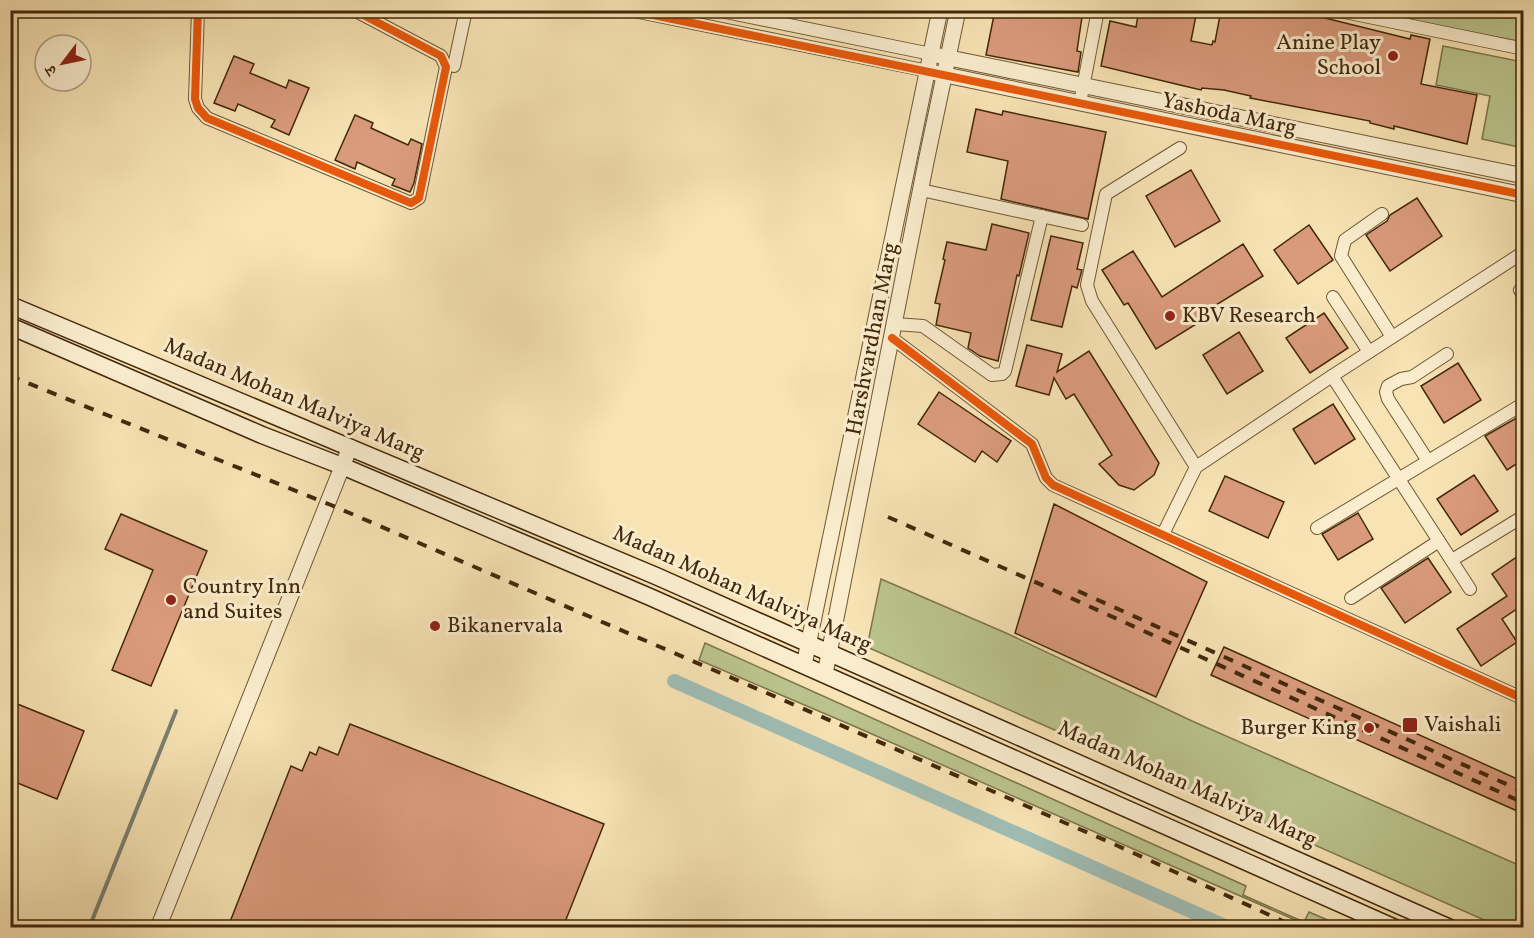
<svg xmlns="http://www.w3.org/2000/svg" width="1534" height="938" viewBox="0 0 1534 938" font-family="Vollkorn,'Noto Serif Devanagari',serif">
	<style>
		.green { fill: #bbc48e; stroke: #7e764c; stroke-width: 1.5 }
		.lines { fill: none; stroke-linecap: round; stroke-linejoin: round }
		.stream { stroke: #7a8171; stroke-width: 4 }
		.canal { stroke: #9fbdb5; stroke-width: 14 }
		.building { fill: #da9b7d; stroke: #42280a; stroke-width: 1.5 }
		.minor-casing { stroke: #6f5734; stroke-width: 14 }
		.tertiary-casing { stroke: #6f5734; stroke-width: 17 }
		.secondary-casing { stroke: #42280a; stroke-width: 19 }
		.minor { stroke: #faedce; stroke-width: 12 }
		.tertiary { stroke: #faedce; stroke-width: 15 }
		.secondary { stroke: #faedce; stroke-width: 16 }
		.rail { stroke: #42280a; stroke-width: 4; stroke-dasharray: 10 10; stroke-linecap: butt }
		.cycleway-casing { stroke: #faedce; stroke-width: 11 }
		.cycleway { stroke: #e8590c; stroke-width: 8 }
		.poi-dot { fill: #8f2418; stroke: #faedce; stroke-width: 2 }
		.labels { text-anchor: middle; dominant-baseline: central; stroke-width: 6; stroke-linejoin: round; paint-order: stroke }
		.poi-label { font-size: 22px; fill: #42280a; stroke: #faedce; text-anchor: start }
		.street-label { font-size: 22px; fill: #42280a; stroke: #faedce }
	</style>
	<rect width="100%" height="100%" fill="#f7e3b4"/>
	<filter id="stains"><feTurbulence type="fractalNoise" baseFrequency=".00333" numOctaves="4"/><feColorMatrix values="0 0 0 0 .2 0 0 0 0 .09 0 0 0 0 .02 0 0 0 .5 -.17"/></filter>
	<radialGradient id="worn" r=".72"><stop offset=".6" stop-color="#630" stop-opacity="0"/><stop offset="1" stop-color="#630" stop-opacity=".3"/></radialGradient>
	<g class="green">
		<path d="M 1358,11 L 1523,11 L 1523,42 Z"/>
		<path d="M 1443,46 L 1523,62 L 1523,75 L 1516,113 L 1523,115 L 1523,148 L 1482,139 L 1490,96 L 1436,85 Z"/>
		<path d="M 881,579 L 1006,633 L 1192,721 L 1523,867 L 1523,927 L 1500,927 L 867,647 Z"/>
		<path d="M 705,643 L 1246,886 L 1243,895 L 1304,922 L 1309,912 L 1344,927 L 1311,927 L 856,727 L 699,660 Z"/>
	</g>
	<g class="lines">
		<path class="stream" d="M 89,928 L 176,711"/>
		<path class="canal" d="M 674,681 L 1229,928"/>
	</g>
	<g class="building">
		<path d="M 995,10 L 1022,10 L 1042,14 L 1043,10 L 1083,10 L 1077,51 L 1081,52 L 1078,72 L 986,55 Z"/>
		<path d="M 1139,10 L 1197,10 L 1191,41 L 1212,45 L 1213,41 L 1215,42 L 1221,10 L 1284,10 L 1325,18 L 1410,39 L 1411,35 L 1430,39 L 1421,84 L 1477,95 L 1467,144 L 1394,126 L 1394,129 L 1370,123 L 1370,121 L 1250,98 L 1251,96 L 1224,90 L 1202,88 L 1201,90 L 1180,85 L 1101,66 L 1110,21 L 1136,27 Z"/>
		<path d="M 234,56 L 254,64 L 250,73 L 286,88 L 289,80 L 309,88 L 289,135 L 271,127 L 275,120 L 238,104 L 235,111 L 214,103 Z"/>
		<path d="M 976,109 L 1002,115 L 1003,111 L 1106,132 L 1088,219 L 1001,199 L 1008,161 L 967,152 Z"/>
		<path d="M 355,115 L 373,123 L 371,128 L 408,145 L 411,139 L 422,144 L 414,183 L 410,192 L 392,185 L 395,179 L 357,162 L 355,169 L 335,160 Z"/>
		<path d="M 1191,170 L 1220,221 L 1175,247 L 1146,196 Z"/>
		<path d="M 1417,198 L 1442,236 L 1390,271 L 1366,235 L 1387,221 L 1390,215 Z"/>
		<path d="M 992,224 L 1029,233 L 1019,276 L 1017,275 L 998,361 L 980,356 L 968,348 L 971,333 L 936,325 L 940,304 L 935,303 L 945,260 L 943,259 L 947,242 L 986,250 Z"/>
		<path d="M 1309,225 L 1333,260 L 1298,284 L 1274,250 Z"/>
		<path d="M 1051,236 L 1083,243 L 1077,269 L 1082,270 L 1077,288 L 1072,286 L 1062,327 L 1031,320 Z"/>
		<path d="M 1243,244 L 1263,276 L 1203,313 L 1206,318 L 1156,349 L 1128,303 L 1124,305 L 1102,270 L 1133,251 L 1162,297 Z"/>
		<path d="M 1324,313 L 1348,348 L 1310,373 L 1286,338 Z"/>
		<path d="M 1239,332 L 1263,371 L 1227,394 L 1203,355 Z"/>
		<path d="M 1027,345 L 1062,354 L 1057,372 L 1089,351 L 1159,463 L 1154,475 L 1134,490 L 1119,485 L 1099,464 L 1112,455 L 1074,394 L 1066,399 L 1054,378 L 1049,395 L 1016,386 Z"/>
		<path d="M 1458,363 L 1481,400 L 1444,423 L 1421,386 Z"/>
		<path d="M 939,392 L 1011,441 L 997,462 L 982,451 L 975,462 L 918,424 Z"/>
		<path d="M 1333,404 L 1355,439 L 1315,464 L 1293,429 Z"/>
		<path d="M 1520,416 L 1524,416 L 1524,459 L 1507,470 L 1485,436 Z"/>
		<path d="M 1474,475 L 1498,511 L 1461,535 L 1437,499 Z"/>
		<path d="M 1225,476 L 1284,502 L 1268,538 L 1209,511 Z"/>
		<path d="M 1054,504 L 1207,582 L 1156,697 L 1015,633 Z"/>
		<path d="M 1358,513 L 1373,539 L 1338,560 L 1322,534 Z"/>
		<path d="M 121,514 L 207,551 L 151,686 L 112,670 L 153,570 L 105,549 Z"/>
		<path d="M 1524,552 L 1524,604 L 1502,619 L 1517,642 L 1481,666 L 1457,629 L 1507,596 L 1492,574 Z"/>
		<path d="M 1428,558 L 1451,592 L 1405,623 L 1381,588 Z"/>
		<path d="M 1224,647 L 1524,782 L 1524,814 L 1211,675 Z"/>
		<path d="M 10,701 L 84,731 L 57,799 L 10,780 Z"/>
		<path d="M 350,724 L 604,824 L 563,927 L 228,927 L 291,766 L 302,771 L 310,752 L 316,755 L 319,747 L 338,755 Z"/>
	</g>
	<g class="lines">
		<g class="minor-casing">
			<g id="minor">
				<path d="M 198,10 L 195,99 L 198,108 L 207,118 L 411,203 L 419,198 L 446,67 L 441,56 L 354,10"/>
				<path d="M 629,10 L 928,71"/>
				<path d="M 716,10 L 931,54"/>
				<path d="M 1335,10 L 1524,49"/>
				<path d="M 454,66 L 466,10"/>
				<path d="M 1080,103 L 1098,10"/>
				<path d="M 1180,148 L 1106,194 L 1087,285 L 1092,301 L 1196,467"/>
				<path d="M 921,190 L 1082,225"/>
				<path d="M 1382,214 L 1345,240 L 1341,256 L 1392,337"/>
				<path d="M 1524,285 L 1520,290 L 1524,296"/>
				<path d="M 1333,297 L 1369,352"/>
				<path d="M 895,324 L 923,326 L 992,375 L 1002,374 L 1005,371 L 1042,216"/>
				<path d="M 892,338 L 1032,444 L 1046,478 L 1053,485 L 1524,699"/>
				<path d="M 1332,376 L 1470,589"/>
				<path d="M 1428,461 L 1388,399 L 1386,392 L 1388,386 L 1401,379 L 1412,377 L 1447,354"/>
				<path d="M 1317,528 L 1518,407 L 1524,408"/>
				<path d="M 1163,534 L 1196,467 L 1332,376 L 1524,252"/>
				<path d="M 1452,560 L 1524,516"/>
				<path d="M 1351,598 L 1439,541"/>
			</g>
		</g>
		<g class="tertiary-casing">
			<g id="tertiary">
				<path d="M 940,56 L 1524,176"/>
				<path d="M 936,73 L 1524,195"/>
				<path d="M 804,665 L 940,10"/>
				<path d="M 825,674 L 926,162 L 958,10"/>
				<path d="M 158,928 L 350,447"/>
			</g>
		</g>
		<g class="secondary-casing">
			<g id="secondary">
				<path d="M 10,305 L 656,576 L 1450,928"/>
				<path d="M 10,326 L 262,435 L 342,466 L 650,597 L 1395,928"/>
			</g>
		</g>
		<use href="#minor" class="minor"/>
		<use href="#tertiary" class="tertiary"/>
		<use href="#secondary" class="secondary"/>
		<g class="rail">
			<path d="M 10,376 L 331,505 L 790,703 L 1116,845 L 1298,928"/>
			<path d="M 888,517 L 1051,589 L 1524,803"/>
			<path d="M 1078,591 L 1524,792"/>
		</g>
		<g class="cycleway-casing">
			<g id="cycleway">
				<path d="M 198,10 L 195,99 L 198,108 L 207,118 L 411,203 L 419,198 L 446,67 L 441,56 L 354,10"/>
				<path d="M 629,10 L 1524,195"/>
				<path d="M 892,338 L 1032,444 L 1046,478 L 1053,485 L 1524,699"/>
			</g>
		</g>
		<use href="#cycleway" class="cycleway"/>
	</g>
	<g class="poi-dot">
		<circle cx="1393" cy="56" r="6"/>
		<circle cx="1170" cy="316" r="6"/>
		<circle cx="171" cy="600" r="6"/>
		<circle cx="435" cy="626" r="6"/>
		<rect x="1402" y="717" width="16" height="16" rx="3"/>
		<circle cx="1369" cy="728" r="6"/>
	</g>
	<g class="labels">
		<g class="poi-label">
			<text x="1381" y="43" text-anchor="end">Anine Play<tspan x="1381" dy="25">School</tspan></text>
			<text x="1182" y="316">KBV Research</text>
			<text x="183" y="587">Country Inn<tspan x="183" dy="25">and Suites</tspan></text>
			<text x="447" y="626">Bikanervala</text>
			<text x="1424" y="725">Vaishali</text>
			<text x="1357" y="728" text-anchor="end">Burger King</text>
		</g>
		<g class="street-label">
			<text transform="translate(1229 115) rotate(12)">Yashoda Marg</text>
			<text transform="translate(873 339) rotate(-79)">Harshvardhan Marg</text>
			<text transform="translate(294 400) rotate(23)">Madan Mohan Malviya Marg</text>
			<text transform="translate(742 590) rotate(24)">Madan Mohan Malviya Marg</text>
			<text transform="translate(1187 785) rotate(24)">Madan Mohan Malviya Marg</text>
		</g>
	</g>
	<rect width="1534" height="938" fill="none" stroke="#f7e3b4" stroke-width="36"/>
	<rect x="12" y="12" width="1510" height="914" fill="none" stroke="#42280a" stroke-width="3"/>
	<rect x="18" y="18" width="1498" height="902" fill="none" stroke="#42280a" stroke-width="1.5"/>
	<g transform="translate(63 63) rotate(238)"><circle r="28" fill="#faedce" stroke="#b09e80" stroke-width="1.5"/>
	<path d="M0-4.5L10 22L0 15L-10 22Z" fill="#8f2418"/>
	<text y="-9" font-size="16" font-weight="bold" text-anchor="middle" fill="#42280a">उ</text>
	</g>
	<rect width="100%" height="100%" filter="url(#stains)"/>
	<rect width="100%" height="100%" fill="url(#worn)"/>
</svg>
